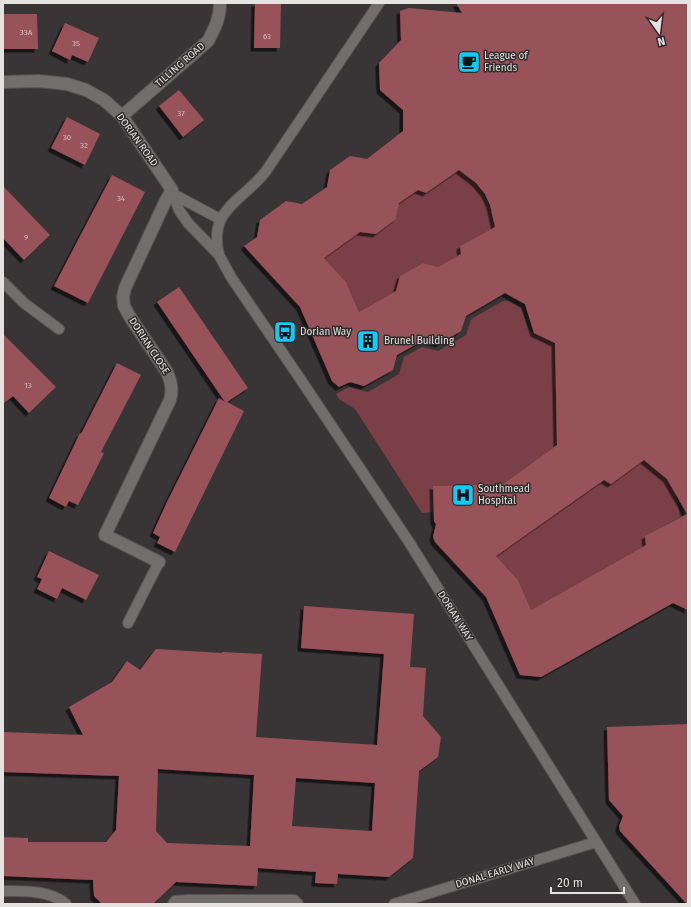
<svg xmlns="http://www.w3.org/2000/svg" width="691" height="907" viewBox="0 0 691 907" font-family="'Fira Sans',sans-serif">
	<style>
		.green { fill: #7b4047 }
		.building { fill: #98525a; fill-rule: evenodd; filter: url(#shadow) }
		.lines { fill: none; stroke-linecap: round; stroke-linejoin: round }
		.lane-casing { stroke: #585353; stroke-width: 12 }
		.street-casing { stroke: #585353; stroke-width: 14 }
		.lane { stroke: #736e6e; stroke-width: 10 }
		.street { stroke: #736e6e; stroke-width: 12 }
		.labels { text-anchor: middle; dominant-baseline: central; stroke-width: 3; stroke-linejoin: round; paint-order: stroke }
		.number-label { font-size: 8px; fill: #d2bec0 }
		.poi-label { font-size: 10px; fill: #e5e2e2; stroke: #2f2a2b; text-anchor: start }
		.street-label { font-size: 10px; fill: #e5e2e2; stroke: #2f2a2b }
	</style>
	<defs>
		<filter id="shadow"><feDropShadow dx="-3.5" dy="3.5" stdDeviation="0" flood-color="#0009"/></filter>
	</defs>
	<rect width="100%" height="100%" fill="#393435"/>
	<g class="green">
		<path d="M 459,170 C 485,191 488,194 495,227 L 460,246 L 461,254 L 438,267 L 423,263 L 400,276 L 396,291 L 359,312 L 346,282 L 324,258 L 360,232 L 376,234 L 396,219 L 399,203 L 418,190 L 426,193 Z"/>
		<path d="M 503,301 L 508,301 L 521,308 L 529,330 L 556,344 L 586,352 L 555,362 L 557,445 L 503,484 L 433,486 L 433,512 L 422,513 L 355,409 L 339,399 L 336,394 L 349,387 L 368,392 L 399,374 L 404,357 L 422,347 L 438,351 L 466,335 L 471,319 Z"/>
		<path d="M 644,460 C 651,466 660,472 666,478 C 676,489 678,504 680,517 L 646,536 L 646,545 L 531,610 L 518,580 L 496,556 L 604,480 L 611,483 Z"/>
	</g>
	<g class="building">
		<path d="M 255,3 L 281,3 L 280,48 L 254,48 Z"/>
		<path d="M 456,3 L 688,3 L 688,610 L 673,603 L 541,677 L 520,675 L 486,597 L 435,542 L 433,537 L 436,524 L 434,521 L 433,486 L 503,484 L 557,445 L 555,343 L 534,333 L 525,304 L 505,293 L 466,316 L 461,331 L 439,344 L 424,340 L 397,355 L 393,370 L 364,386 L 350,382 L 339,387 L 332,381 L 300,307 L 244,246 L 257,237 L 260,220 L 286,201 L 302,204 L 327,187 L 330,170 L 350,156 L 367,159 L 403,131 L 403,110 L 380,90 L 379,63 L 401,40 L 400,11 L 409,8 L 462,13 ZM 459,170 L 476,183 L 485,194 L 490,205 L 495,227 L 460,246 L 461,254 L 438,267 L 423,263 L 400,276 L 396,291 L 359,312 L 346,282 L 324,258 L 360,232 L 376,234 L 396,219 L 399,203 L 418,190 L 426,193 ZM 644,460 L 667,479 L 687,514 L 645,536 L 646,545 L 531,610 L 518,580 L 496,556 L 604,480 L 611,484 Z"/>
		<path d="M 3,14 L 37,14 L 38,49 L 3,49 Z"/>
		<path d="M 65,23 L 99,38 L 88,62 L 72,55 L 70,60 L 52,51 Z"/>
		<path d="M 179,90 L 204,120 L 183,137 L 159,106 Z"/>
		<path d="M 67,117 L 100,134 L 85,165 L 51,148 Z"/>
		<path d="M 112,175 L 145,192 L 88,303 L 54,286 Z"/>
		<path d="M 3,186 L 50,235 L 24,260 L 3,238 Z"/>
		<path d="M 179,287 L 248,388 L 227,402 L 244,411 L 175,552 L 157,543 L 160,537 L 153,533 L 167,502 L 219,398 L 225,402 L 157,302 Z"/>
		<path d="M 3,334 L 56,387 L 29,413 L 13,396 L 3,404 Z"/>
		<path d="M 117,363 L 141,375 L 101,452 L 104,453 L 78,505 L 69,501 L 66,507 L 49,498 L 80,433 L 81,434 Z"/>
		<path d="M 49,551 L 99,575 L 86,600 L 62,588 L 57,599 L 37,589 L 42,579 L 37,577 Z"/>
		<path d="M 304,606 L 414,614 L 410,667 L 426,668 L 423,716 L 441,737 L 438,757 L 419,771 L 413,858 L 389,877 L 338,874 L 337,884 L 315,883 L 316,872 L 258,868 L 257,886 L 176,882 L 153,904 L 102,904 L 94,896 L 93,880 L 3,876 L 3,837 L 28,838 L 28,842 L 106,842 L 116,830 L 119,776 L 3,772 L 3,732 L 83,735 L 69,707 L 112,682 L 127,661 L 140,670 L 156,649 L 222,653 L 222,652 L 262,654 L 256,737 L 377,745 L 384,654 L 301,648 ZM 158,769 L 254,775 L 250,846 L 167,843 L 156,831 ZM 296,778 L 375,783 L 372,831 L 292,826 Z"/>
		<path d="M 688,724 L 688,904 L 687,904 L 620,831 L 619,826 L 623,816 L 609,800 L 607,727 Z"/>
	</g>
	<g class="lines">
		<g class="lane-casing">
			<g id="lane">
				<path d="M 172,190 L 179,210 L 188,223 L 219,255 L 231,277 L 301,380 L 409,542 L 635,904"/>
				<path d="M 175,195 L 220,219"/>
				<path d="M 219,255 C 210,217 230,207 253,185 C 258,181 262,176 266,171 L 379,3"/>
				<path d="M 3,282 L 24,303 L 59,329"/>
				<path d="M 128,623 L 159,562"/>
				<path d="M 3,891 C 23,891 50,890 66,904"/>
				<path d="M 173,904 L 175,901 L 187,900 L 294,900 L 298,904"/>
				<path d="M 394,904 L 596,842"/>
			</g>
		</g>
		<g class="street-casing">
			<g id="street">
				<path d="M 3,82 L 39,81 L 67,84 L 86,90 L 104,100 L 122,116 L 172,190 L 166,200 L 125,288 L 123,297 L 124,306 L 130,317 L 167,372 C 171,382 173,389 170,400 L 105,535 L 159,562"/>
				<path d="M 122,116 L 208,41 C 215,28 220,18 220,3"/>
			</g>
		</g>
		<use href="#lane" class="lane"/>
		<use href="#street" class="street"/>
	</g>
	<defs>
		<g id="cafe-square" transform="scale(1.15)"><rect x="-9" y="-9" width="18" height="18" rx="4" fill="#10cafa" stroke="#2f2a2b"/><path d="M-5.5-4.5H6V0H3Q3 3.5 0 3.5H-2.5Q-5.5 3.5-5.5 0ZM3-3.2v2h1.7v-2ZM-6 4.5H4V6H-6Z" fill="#111"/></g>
		<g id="bus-square" transform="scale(1.15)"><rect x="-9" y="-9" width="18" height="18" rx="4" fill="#10cafa" stroke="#2f2a2b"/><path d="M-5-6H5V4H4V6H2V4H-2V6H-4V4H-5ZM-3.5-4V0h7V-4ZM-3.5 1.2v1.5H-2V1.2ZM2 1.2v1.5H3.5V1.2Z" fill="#111"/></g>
		<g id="building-square" transform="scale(1.15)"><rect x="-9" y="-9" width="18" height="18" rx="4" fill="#10cafa" stroke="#2f2a2b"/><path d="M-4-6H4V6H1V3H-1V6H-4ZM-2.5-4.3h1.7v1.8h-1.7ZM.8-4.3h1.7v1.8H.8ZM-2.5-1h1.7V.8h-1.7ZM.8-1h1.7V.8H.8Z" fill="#111"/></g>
		<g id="hospital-square" transform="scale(1.15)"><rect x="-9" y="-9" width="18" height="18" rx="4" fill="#10cafa" stroke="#2f2a2b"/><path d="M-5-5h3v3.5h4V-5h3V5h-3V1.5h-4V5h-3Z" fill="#111"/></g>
	</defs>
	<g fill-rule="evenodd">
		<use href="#cafe-square" x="469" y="62"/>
		<use href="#bus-square" x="285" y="332"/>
		<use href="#building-square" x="368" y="341"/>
		<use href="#hospital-square" x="463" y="495"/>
	</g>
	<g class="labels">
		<g class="number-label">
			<text x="26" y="32">33A</text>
			<text x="267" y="36">63</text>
			<text x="76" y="43">35</text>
			<text x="181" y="113">37</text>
			<text x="67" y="137">30</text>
			<text x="84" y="145">32</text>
			<text x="121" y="198">34</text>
			<text x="26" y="237">9</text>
			<text x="28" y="385">13</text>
		</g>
		<g class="poi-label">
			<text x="484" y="56">League of<tspan x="484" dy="12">Friends</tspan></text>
			<text x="300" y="332">Dorian Way</text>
			<text x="384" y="341">Brunel Building</text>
			<text x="478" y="489">Southmead<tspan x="478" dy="12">Hospital</tspan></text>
		</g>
		<g class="street-label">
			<text transform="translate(180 65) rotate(-41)">TILLING ROAD</text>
			<text transform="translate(137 140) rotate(54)">DORIAN ROAD</text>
			<text transform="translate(149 346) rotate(57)">DORIAN CLOSE</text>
			<text transform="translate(455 616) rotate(58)">DORIAN WAY</text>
			<text transform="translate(495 873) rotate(-17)">DONAL EARLY WAY</text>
		</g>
	</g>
	<rect width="691" height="907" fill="none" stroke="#e5e2e2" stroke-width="8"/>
	<g transform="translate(659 32) rotate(166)" stroke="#2f2a2b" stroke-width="3" paint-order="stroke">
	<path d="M0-3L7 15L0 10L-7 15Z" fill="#e5e2e2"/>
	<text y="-6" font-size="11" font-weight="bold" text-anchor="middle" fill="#e5e2e2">N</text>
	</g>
	<path d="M551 887v6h73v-6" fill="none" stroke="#e5e2e2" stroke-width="2"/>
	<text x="557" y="887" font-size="12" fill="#e5e2e2" stroke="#2f2a2b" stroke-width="3" paint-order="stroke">20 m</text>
</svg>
